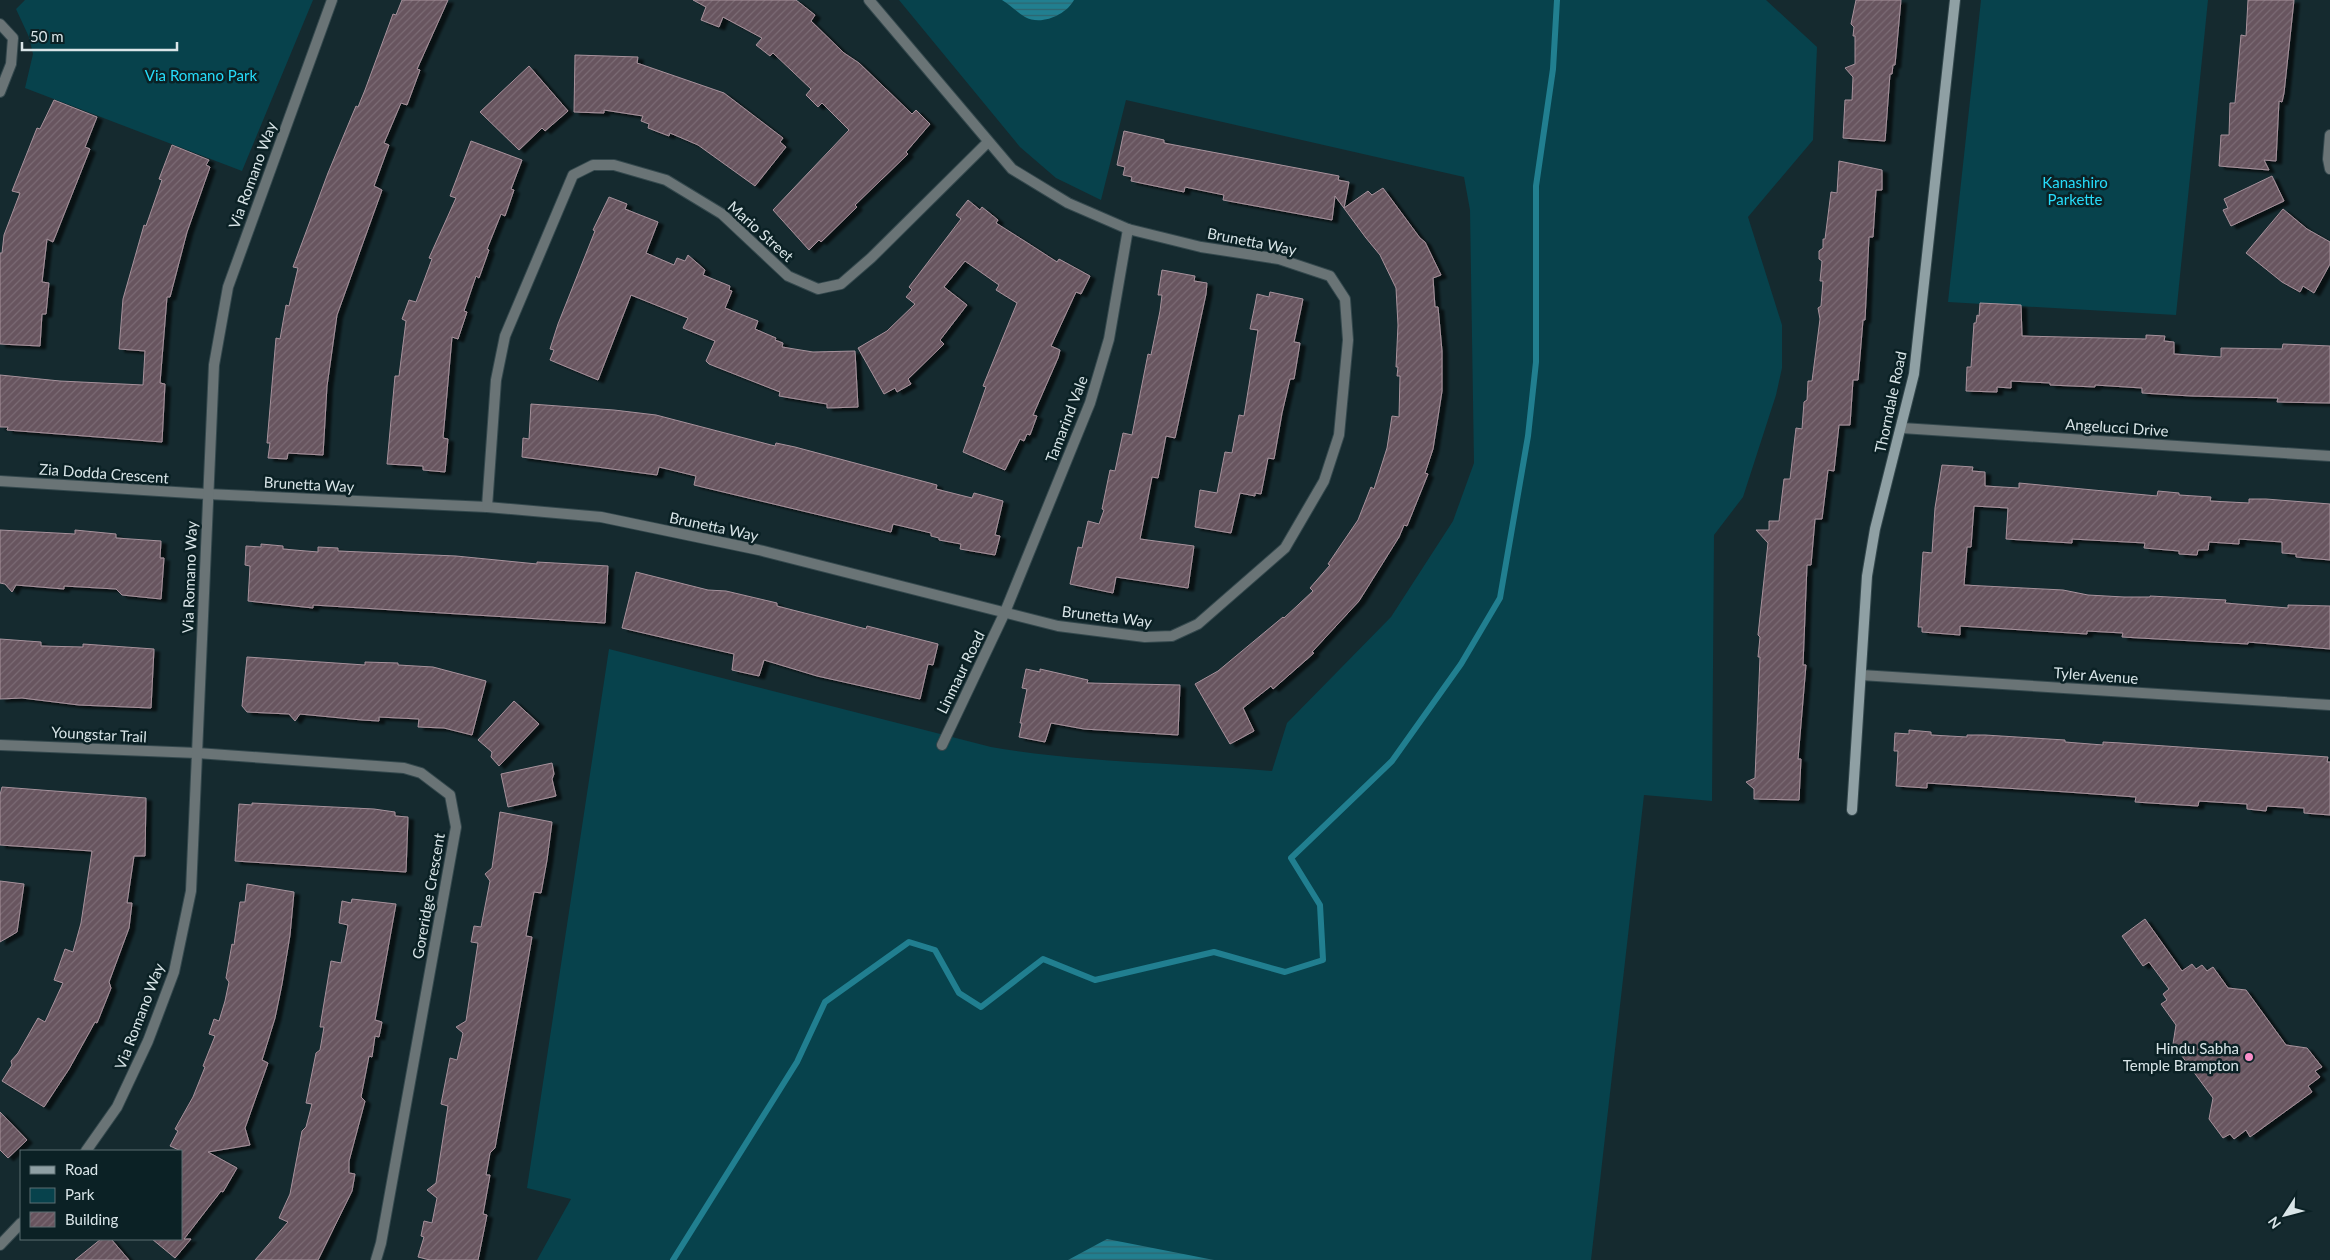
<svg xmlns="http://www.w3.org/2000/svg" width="2330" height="1260" viewBox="0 0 2330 1260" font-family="Lato,sans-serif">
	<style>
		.green { fill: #07424c }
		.water { fill: url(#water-rules) }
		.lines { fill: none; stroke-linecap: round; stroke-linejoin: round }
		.stream { stroke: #217f90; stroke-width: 6 }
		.building { fill: url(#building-hatch); stroke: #a7929c; filter: url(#shadow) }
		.street-casing { stroke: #34484d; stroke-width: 12 }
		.secondary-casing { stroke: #34484d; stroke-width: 12 }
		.street { stroke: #6a7476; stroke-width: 10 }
		.secondary { stroke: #8fa0a4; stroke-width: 10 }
		.poi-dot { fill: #f98fc9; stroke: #0b2125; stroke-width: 2 }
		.labels { text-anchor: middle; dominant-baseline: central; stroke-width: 5; stroke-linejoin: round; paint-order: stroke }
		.park-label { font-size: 15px; fill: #26dcfa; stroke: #0b2125 }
		.street-label { font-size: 15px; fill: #d9e5e8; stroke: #0b2125 }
		.poi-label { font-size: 15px; fill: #d9e5e8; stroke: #0b2125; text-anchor: end }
	</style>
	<defs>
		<pattern id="water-rules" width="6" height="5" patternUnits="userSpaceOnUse" patternTransform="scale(1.25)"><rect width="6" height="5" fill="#217f90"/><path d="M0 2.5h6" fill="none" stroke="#2f656f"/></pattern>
		<pattern id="building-hatch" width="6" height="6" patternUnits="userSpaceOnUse" patternTransform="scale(1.25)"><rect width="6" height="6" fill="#67545e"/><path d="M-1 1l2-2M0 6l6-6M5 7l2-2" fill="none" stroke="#7c6c75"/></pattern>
		<filter id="shadow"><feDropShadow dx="5.5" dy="3" stdDeviation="1" flood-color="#0009"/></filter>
	</defs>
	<rect width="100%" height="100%" fill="#152a2f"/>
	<g class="green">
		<path d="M 25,0 L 313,0 L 242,171 L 25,88 L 33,54 L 29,37 L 16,9 Z"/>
		<path d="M 899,0 L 1766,0 L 1817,47 L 1813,140 L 1748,217 L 1782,325 L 1782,368 L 1776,395 L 1743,497 L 1714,535 L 1712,801 L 1644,795 L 1591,1260 L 537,1260 L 571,1199 L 527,1188 L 609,649 L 991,747 C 1084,763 1179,763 1272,771 L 1287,723 L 1391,617 L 1453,521 L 1474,463 L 1470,210 L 1464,177 L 1126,100 L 1101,200 L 1056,178 L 1020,147 Z"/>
		<path d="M 1981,0 L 2208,0 L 2176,315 L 1948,302 Z"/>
	</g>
	<g class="water">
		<path d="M 1002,0 L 1074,0 C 1066,15 1041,26 1025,17 C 1017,12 1010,5 1002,0 Z"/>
		<path d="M 1107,1239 L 1214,1260 L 1068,1260 Z"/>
	</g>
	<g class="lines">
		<path class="stream" d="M 673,1260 L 797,1062 L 825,1002 L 909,942 L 935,950 L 959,993 L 981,1007 L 1043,959 L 1095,980 L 1214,952 L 1285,972 L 1323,960 L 1320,905 L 1291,858 L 1392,761 L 1461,664 L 1500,598 L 1528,436 L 1536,362 L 1536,186 L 1553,69 L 1557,0"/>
	</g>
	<g class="building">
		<path d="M 402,0 L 448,0 L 417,69 L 420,70 L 407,105 L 401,103 L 384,143 L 389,145 L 374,186 L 382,190 L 337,315 L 327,386 L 323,455 L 288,453 L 287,459 L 268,458 L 270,443 L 267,443 L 276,338 L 280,339 L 286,305 L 289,306 L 298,268 L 293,267 L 328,173 L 356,106 L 358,107 L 365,90 L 393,14 L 396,15 Z"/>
		<path d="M 693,0 L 796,0 L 815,15 L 811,21 L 844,53 L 859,63 L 912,114 L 916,110 L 930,124 L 906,152 L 908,154 L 855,205 L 857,207 L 821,242 L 819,240 L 809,250 L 773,210 L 849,130 L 822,103 L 818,107 L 806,95 L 811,89 L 773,53 L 770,56 L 756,45 L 762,38 L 723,17 L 719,27 L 701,20 L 706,7 Z"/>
		<path d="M 1856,0 L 1901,0 L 1895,65 L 1893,65 L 1892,74 L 1890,74 L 1885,141 L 1843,138 L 1845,100 L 1852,100 L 1853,77 L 1845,68 L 1855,64 L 1855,36 L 1853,36 L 1854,27 L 1851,24 Z"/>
		<path d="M 2248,0 L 2294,0 L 2284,93 L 2282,102 L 2279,101 L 2276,161 L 2264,160 L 2269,170 L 2219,166 L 2221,135 L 2229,135 L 2230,103 L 2235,103 L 2241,35 L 2246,36 Z"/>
		<path d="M 575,55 L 638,57 L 637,63 L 724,93 L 783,138 L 780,142 L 786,147 L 755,186 L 698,145 L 670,133 L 669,136 L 648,128 L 649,124 L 641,121 L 643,116 L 604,110 L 604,113 L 574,112 Z"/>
		<path d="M 529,66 L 568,111 L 545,131 L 542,128 L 519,150 L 480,112 Z"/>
		<path d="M 54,100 L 97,117 L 85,147 L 90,149 L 53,242 L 47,239 L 42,282 L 49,283 L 46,314 L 42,314 L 40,346 L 0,344 L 0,253 L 2,253 L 4,235 L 20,193 L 12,191 L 37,128 L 40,129 Z"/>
		<path d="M 1124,131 L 1164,140 L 1164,143 L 1339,176 L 1338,180 L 1349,182 L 1344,208 L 1368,191 L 1372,195 L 1383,188 L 1420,238 L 1425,242 L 1441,275 L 1433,278 L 1435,307 L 1438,307 L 1442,351 L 1442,391 L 1433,449 L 1425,473 L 1428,474 L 1407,526 L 1404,525 L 1399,537 L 1359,601 L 1312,652 L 1314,653 L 1273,689 L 1271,686 L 1243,708 L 1254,731 L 1230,744 L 1195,684 L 1218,671 L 1283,617 L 1284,618 L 1313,591 L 1310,588 L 1330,565 L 1328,564 L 1358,520 L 1371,487 L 1374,489 L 1387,448 L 1392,416 L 1399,417 L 1400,376 L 1397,376 L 1398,367 L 1396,367 L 1398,325 L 1396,288 L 1380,255 L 1366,238 L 1335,196 L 1332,220 L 1223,200 L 1224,195 L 1185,187 L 1184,192 L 1131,181 L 1132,177 L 1123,175 L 1125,167 L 1117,165 Z"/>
		<path d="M 471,141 L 522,160 L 511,189 L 514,190 L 505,216 L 501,214 L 487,249 L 489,250 L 479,278 L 476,276 L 464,311 L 467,312 L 458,339 L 452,337 L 443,438 L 448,439 L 445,472 L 423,470 L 423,466 L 387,464 L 395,376 L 399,376 L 406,321 L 402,319 L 409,300 L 416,302 L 432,259 L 429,258 L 456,198 L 450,196 Z"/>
		<path d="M 172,145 L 209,160 L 206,165 L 210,167 L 187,232 L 170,297 L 167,297 L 160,383 L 165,384 L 162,442 L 7,430 L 8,427 L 0,427 L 0,375 L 60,381 L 143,385 L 145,351 L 119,349 L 123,299 L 144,225 L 146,226 L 162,180 L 159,179 Z"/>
		<path d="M 1839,161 L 1882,170 L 1882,190 L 1876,190 L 1873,237 L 1869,237 L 1865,320 L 1863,320 L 1858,380 L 1853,380 L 1850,425 L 1839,425 L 1834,471 L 1828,470 L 1822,519 L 1815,519 L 1811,565 L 1807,565 L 1803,665 L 1806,665 L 1798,759 L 1801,759 L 1799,800 L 1754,799 L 1754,789 L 1746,782 L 1755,778 L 1760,657 L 1758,657 L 1760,637 L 1758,635 L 1768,543 L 1756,530 L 1769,530 L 1769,521 L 1779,521 L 1784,479 L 1790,479 L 1796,428 L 1802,429 L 1804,402 L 1807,400 L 1808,381 L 1812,381 L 1820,319 L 1818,308 L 1821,306 L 1823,281 L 1820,281 L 1822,261 L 1819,259 L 1819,251 L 1823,248 L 1823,239 L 1825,239 L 1831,192 L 1837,193 Z"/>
		<path d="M 2272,176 L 2284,201 L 2231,226 L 2223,210 L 2228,208 L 2224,199 Z"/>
		<path d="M 609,197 L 627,204 L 625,209 L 658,222 L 646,253 L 674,265 L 677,258 L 685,261 L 688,255 L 705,270 L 703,275 L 730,286 L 729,290 L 732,291 L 725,308 L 758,321 L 755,329 L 776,338 L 775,340 L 783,343 L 782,347 L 813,352 L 855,351 L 858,407 L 827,408 L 827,404 L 779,396 L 780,392 L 709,364 L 706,361 L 715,341 L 683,328 L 688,318 L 631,295 L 598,380 L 550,360 L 554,350 L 550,349 L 558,324 L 595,231 L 593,230 Z"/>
		<path d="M 968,200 L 980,210 L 982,207 L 998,220 L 996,223 L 1026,242 L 1057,262 L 1059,259 L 1090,276 L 1081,294 L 1076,292 L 1051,346 L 1060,350 L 1058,358 L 1033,415 L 1037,416 L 1030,435 L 1027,434 L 1024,441 L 1020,439 L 1005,470 L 963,452 L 986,387 L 983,386 L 1017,303 L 996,290 L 999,285 L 965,261 L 944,287 L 967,305 L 940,340 L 944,344 L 908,379 L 911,384 L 897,392 L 895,388 L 884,394 L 858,348 L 887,331 L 915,304 L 906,297 L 912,290 L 909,287 L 961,219 L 956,215 Z"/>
		<path d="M 2283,209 L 2307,229 L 2330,242 L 2330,264 L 2314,293 L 2303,286 L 2300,292 L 2282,282 L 2246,253 Z"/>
		<path d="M 1162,270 L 1195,276 L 1194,281 L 1207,283 L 1206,294 L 1175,438 L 1166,436 L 1158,478 L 1152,477 L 1140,539 L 1194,546 L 1188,588 L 1116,577 L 1113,593 L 1070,584 L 1078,547 L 1082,548 L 1088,521 L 1099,524 L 1104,510 L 1102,509 L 1110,470 L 1115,471 L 1123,433 L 1132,435 L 1148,354 L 1151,355 L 1160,311 L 1162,295 L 1158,295 Z"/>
		<path d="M 1270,292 L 1303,299 L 1294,342 L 1300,343 L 1294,379 L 1290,379 L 1282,413 L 1274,459 L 1268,458 L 1261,494 L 1255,493 L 1255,496 L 1240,493 L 1231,533 L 1195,527 L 1200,490 L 1217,493 L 1225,452 L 1232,453 L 1239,415 L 1244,416 L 1258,330 L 1250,329 L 1255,305 L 1257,294 L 1269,297 Z"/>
		<path d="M 1980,303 L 2021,305 L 2022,336 L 2146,339 L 2146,335 L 2165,336 L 2164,341 L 2174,342 L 2174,354 L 2221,357 L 2221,348 L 2282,349 L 2283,344 L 2330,346 L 2330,403 L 2277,402 L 2278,398 L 2191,396 L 2142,393 L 2142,388 L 2095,385 L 2095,387 L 2050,385 L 2050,383 L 2011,381 L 2011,388 L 1997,387 L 1997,392 L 1966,391 L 1967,367 L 1971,367 L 1974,323 L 1976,323 L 1977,315 L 1979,316 Z"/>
		<path d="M 531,404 L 614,410 L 656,415 L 775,446 L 776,443 L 795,447 L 937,485 L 936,489 L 972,498 L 974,493 L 1003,501 L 995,535 L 1000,536 L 995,555 L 960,549 L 961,544 L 939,540 L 939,538 L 931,536 L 931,533 L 893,524 L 891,532 L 694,485 L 696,476 L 659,467 L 657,475 L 522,457 L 523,438 L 529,439 Z"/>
		<path d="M 1942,465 L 1973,467 L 1972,471 L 1985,472 L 1985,486 L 2019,488 L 2019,483 L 2157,496 L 2158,491 L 2179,493 L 2179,495 L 2211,497 L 2210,501 L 2249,503 L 2249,499 L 2266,499 L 2330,504 L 2330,560 L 2296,557 L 2296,554 L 2282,553 L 2282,542 L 2239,539 L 2239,544 L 2209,542 L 2208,550 L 2198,550 L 2197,555 L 2179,554 L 2179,551 L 2144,548 L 2145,543 L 2072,539 L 2072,543 L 2006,539 L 2008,508 L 1974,506 L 1971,547 L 1967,547 L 1964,585 L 2063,590 L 2088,595 L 2124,597 L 2150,597 L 2150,596 L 2226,600 L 2225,603 L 2288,608 L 2288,605 L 2330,606 L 2330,649 L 2248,642 L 2248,644 L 2122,637 L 2123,633 L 2087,631 L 2087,634 L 1960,626 L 1960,635 L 1922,632 L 1922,627 L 1918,627 L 1923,552 L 1932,553 L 1935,508 Z"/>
		<path d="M 0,530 L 75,534 L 75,530 L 116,534 L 116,538 L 161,541 L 160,558 L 164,558 L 161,599 L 122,595 L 116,589 L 64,586 L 64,589 L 16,585 L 12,592 L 5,584 L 0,583 Z"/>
		<path d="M 261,544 L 283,546 L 283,549 L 318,552 L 318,547 L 338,548 L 338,551 L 456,556 L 537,564 L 537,562 L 608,566 L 605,623 L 313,605 L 313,608 L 248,601 L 250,566 L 245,565 L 246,546 L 261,547 Z"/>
		<path d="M 636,572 L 708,590 L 726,591 L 777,603 L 777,606 L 820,617 L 866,629 L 867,626 L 938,644 L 933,665 L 928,664 L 920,699 L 817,676 L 764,660 L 759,676 L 732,670 L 734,654 L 622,628 Z"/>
		<path d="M 0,639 L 41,642 L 41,646 L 83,647 L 83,644 L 154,649 L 151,708 L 79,705 L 22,698 L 0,699 Z"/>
		<path d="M 247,657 L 365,665 L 365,662 L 398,663 L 398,665 L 433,667 L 486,681 L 472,735 L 444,728 L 418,727 L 419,719 L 379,717 L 379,721 L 362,720 L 300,714 L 295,721 L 289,714 L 247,712 L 242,706 Z"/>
		<path d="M 1026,669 L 1040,672 L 1040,669 L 1088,680 L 1087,683 L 1180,685 L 1178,735 L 1084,729 L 1051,723 L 1045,742 L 1019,737 L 1022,723 L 1020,723 L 1027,689 L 1022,688 Z"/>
		<path d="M 514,701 L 539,724 L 499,766 L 491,757 L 492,752 L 478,740 Z"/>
		<path d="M 1909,730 L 1931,732 L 1931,735 L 1967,737 L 1967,735 L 1985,735 L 2065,740 L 2065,742 L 2103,745 L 2103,742 L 2121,743 L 2328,757 L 2327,762 L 2330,762 L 2330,815 L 2304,813 L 2304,808 L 2267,806 L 2266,811 L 2247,809 L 2247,804 L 2199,801 L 2198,806 L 2135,802 L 2136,797 L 2067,792 L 1927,783 L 1927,788 L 1896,786 L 1898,751 L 1894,751 L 1895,733 L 1909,734 Z"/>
		<path d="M 552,763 L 554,774 L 552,779 L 556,796 L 508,807 L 501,774 Z"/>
		<path d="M 2,787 L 146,798 L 145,856 L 134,856 L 127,903 L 132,903 L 129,928 L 109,982 L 111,988 L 97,1023 L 95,1022 L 69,1069 L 44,1107 L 2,1081 L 12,1065 L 11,1061 L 18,1053 L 38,1018 L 45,1022 L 63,983 L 54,980 L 65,949 L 73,952 L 81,923 L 92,851 L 0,845 L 0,795 Z"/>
		<path d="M 252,803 L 374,809 L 395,812 L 395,816 L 408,817 L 406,872 L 235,861 L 239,804 L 252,805 Z"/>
		<path d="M 500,812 L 552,822 L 547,860 L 541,893 L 534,892 L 526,936 L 532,937 L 495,1148 L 490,1153 L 486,1175 L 490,1175 L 483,1214 L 487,1215 L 478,1260 L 430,1260 L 418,1257 L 424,1237 L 421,1236 L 424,1221 L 432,1223 L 437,1198 L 427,1190 L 436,1183 L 448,1106 L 441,1104 L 450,1058 L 457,1060 L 463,1033 L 456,1027 L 466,1021 L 478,943 L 471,942 L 474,926 L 481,927 L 490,881 L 485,874 L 492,868 Z"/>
		<path d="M 0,881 L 24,884 L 17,932 L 0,942 Z"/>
		<path d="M 247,884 L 294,892 L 290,935 L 282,984 L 275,1018 L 262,1060 L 268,1063 L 245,1128 L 250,1145 L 208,1152 L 237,1168 L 223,1192 L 221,1191 L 184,1239 L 191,1239 L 175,1258 L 152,1239 L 181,1239 L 181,1151 L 170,1146 L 178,1131 L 175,1129 L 193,1097 L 205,1067 L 203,1066 L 215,1036 L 209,1034 L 214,1019 L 219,1021 L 225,1001 L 229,982 L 226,978 L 232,944 L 234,945 L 240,902 L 245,902 Z"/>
		<path d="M 352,899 L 396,904 L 375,1020 L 382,1022 L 379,1037 L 375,1036 L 372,1057 L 369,1056 L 361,1097 L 365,1101 L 349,1161 L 349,1173 L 355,1174 L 352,1191 L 318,1260 L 255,1260 L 288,1222 L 279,1218 L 290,1194 L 302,1131 L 306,1127 L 312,1104 L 306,1103 L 316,1053 L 320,1050 L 324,1027 L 320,1027 L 331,961 L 341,963 L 348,925 L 339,923 L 342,901 L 351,903 Z"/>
		<path d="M 2145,919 L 2182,971 L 2192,964 L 2196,969 L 2202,965 L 2207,971 L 2213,967 L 2228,988 L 2246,990 L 2286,1045 L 2307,1048 L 2322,1067 L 2315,1071 L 2320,1077 L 2308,1086 L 2312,1092 L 2250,1137 L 2246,1130 L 2234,1139 L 2230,1134 L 2223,1138 L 2209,1119 L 2213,1098 L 2173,1044 L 2176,1025 L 2161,1004 L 2167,1000 L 2163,994 L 2169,989 L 2149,962 L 2143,966 L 2122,936 Z"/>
		<path d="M 0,1112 L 27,1140 L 8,1158 L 0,1150 Z"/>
		<path d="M 101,1239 L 111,1239 L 129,1260 L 75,1260 Z"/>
	</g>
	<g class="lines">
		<g class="street-casing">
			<g id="street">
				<path d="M 0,24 L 13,38 L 11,64 L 0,92"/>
				<path d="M 2330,135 L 2328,159 L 2330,169"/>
				<path d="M 1902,428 L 2330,456"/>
				<path d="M 0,481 L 207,494 L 487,507 L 601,517 L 759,550 L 1058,626 L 1145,637 L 1172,636 L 1198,624 L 1285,548 L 1324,481 L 1339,435 L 1348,340 L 1345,299 L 1330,276 L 1279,259 L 1201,247 L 1128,229 L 1068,203 L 1012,169 L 869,0"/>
				<path d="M 487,507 L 496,380 L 505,336 L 573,175 L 593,165 L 614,165 L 666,180 L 722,214 L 788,276 L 818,289 L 841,284 L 871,258 L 987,143"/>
				<path d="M 1861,675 L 2330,705"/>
				<path d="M 0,745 L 197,753 L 404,768 L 421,773 L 450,795 L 456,827 L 381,1243 L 376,1260"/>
				<path d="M 942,745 L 1005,612 L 1090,403 L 1109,339 L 1128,229"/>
				<path d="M 86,1151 L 117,1107 L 148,1041 L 174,972 L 191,891 L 214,365 L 228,287 L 332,0"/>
				<path d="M 0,1245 L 21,1223"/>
			</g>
		</g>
		<g class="secondary-casing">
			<path id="secondary" d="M 1852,810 L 1867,576 L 1875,529 L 1914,374 L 1955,0"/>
		</g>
		<use href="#street" class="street"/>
		<use href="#secondary" class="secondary"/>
	</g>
	<circle class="poi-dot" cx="2249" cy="1057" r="5"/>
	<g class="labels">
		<g class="park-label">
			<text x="201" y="75">Via Romano Park</text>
			<text x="2075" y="182">Kanashiro<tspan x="2075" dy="17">Parkette</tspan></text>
		</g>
		<g class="street-label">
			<text transform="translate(252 175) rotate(-70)">Via Romano Way</text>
			<text transform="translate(761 231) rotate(42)">Mario Street</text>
			<text transform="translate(1252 241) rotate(11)">Brunetta Way</text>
			<text transform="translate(1890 402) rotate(-78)">Thorndale Road</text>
			<text transform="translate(1066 419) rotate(-69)">Tamarind Vale</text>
			<text transform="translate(2117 427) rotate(4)">Angelucci Drive</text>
			<text transform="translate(104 473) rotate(4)">Zia Dodda Crescent</text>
			<text transform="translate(309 484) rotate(3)">Brunetta Way</text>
			<text transform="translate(714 526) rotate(12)">Brunetta Way</text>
			<text transform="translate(189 577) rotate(-88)">Via Romano Way</text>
			<text transform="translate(1107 616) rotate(7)">Brunetta Way</text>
			<text transform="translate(960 672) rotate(-64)">Linmaur Road</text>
			<text transform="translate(2096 675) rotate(4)">Tyler Avenue</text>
			<text transform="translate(99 734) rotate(3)">Youngstar Trail</text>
			<text transform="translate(428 896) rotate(-80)">Goreridge Crescent</text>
			<text transform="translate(139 1016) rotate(-69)">Via Romano Way</text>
		</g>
		<g class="poi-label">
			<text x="2239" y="1048">Hindu Sabha<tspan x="2239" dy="17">Temple Brampton</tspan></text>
		</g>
	</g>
	<rect x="20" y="1150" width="162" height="90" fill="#0b2125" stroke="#5d6f73"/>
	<rect x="30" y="1166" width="25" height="8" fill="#8fa0a4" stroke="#5d6f73"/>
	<text x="65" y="1175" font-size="15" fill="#d9e5e8">Road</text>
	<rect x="30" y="1188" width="25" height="15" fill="#07424c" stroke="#5d6f73"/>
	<text x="65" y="1200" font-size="15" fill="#d9e5e8">Park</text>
	<rect x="30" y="1212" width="25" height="15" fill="url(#building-hatch)" stroke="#5d6f73"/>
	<text x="65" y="1225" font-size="15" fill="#d9e5e8">Building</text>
	<g transform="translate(2285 1215) rotate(234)" stroke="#0b2125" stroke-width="4" paint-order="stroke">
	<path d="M0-4L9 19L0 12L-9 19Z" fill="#d9e5e8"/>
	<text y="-8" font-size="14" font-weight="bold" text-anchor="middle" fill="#d9e5e8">N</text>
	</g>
	<path d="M22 42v8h155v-8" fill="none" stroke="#d9e5e8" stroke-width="2.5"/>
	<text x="30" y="42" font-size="15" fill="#d9e5e8" stroke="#0b2125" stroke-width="4" paint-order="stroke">50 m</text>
</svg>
